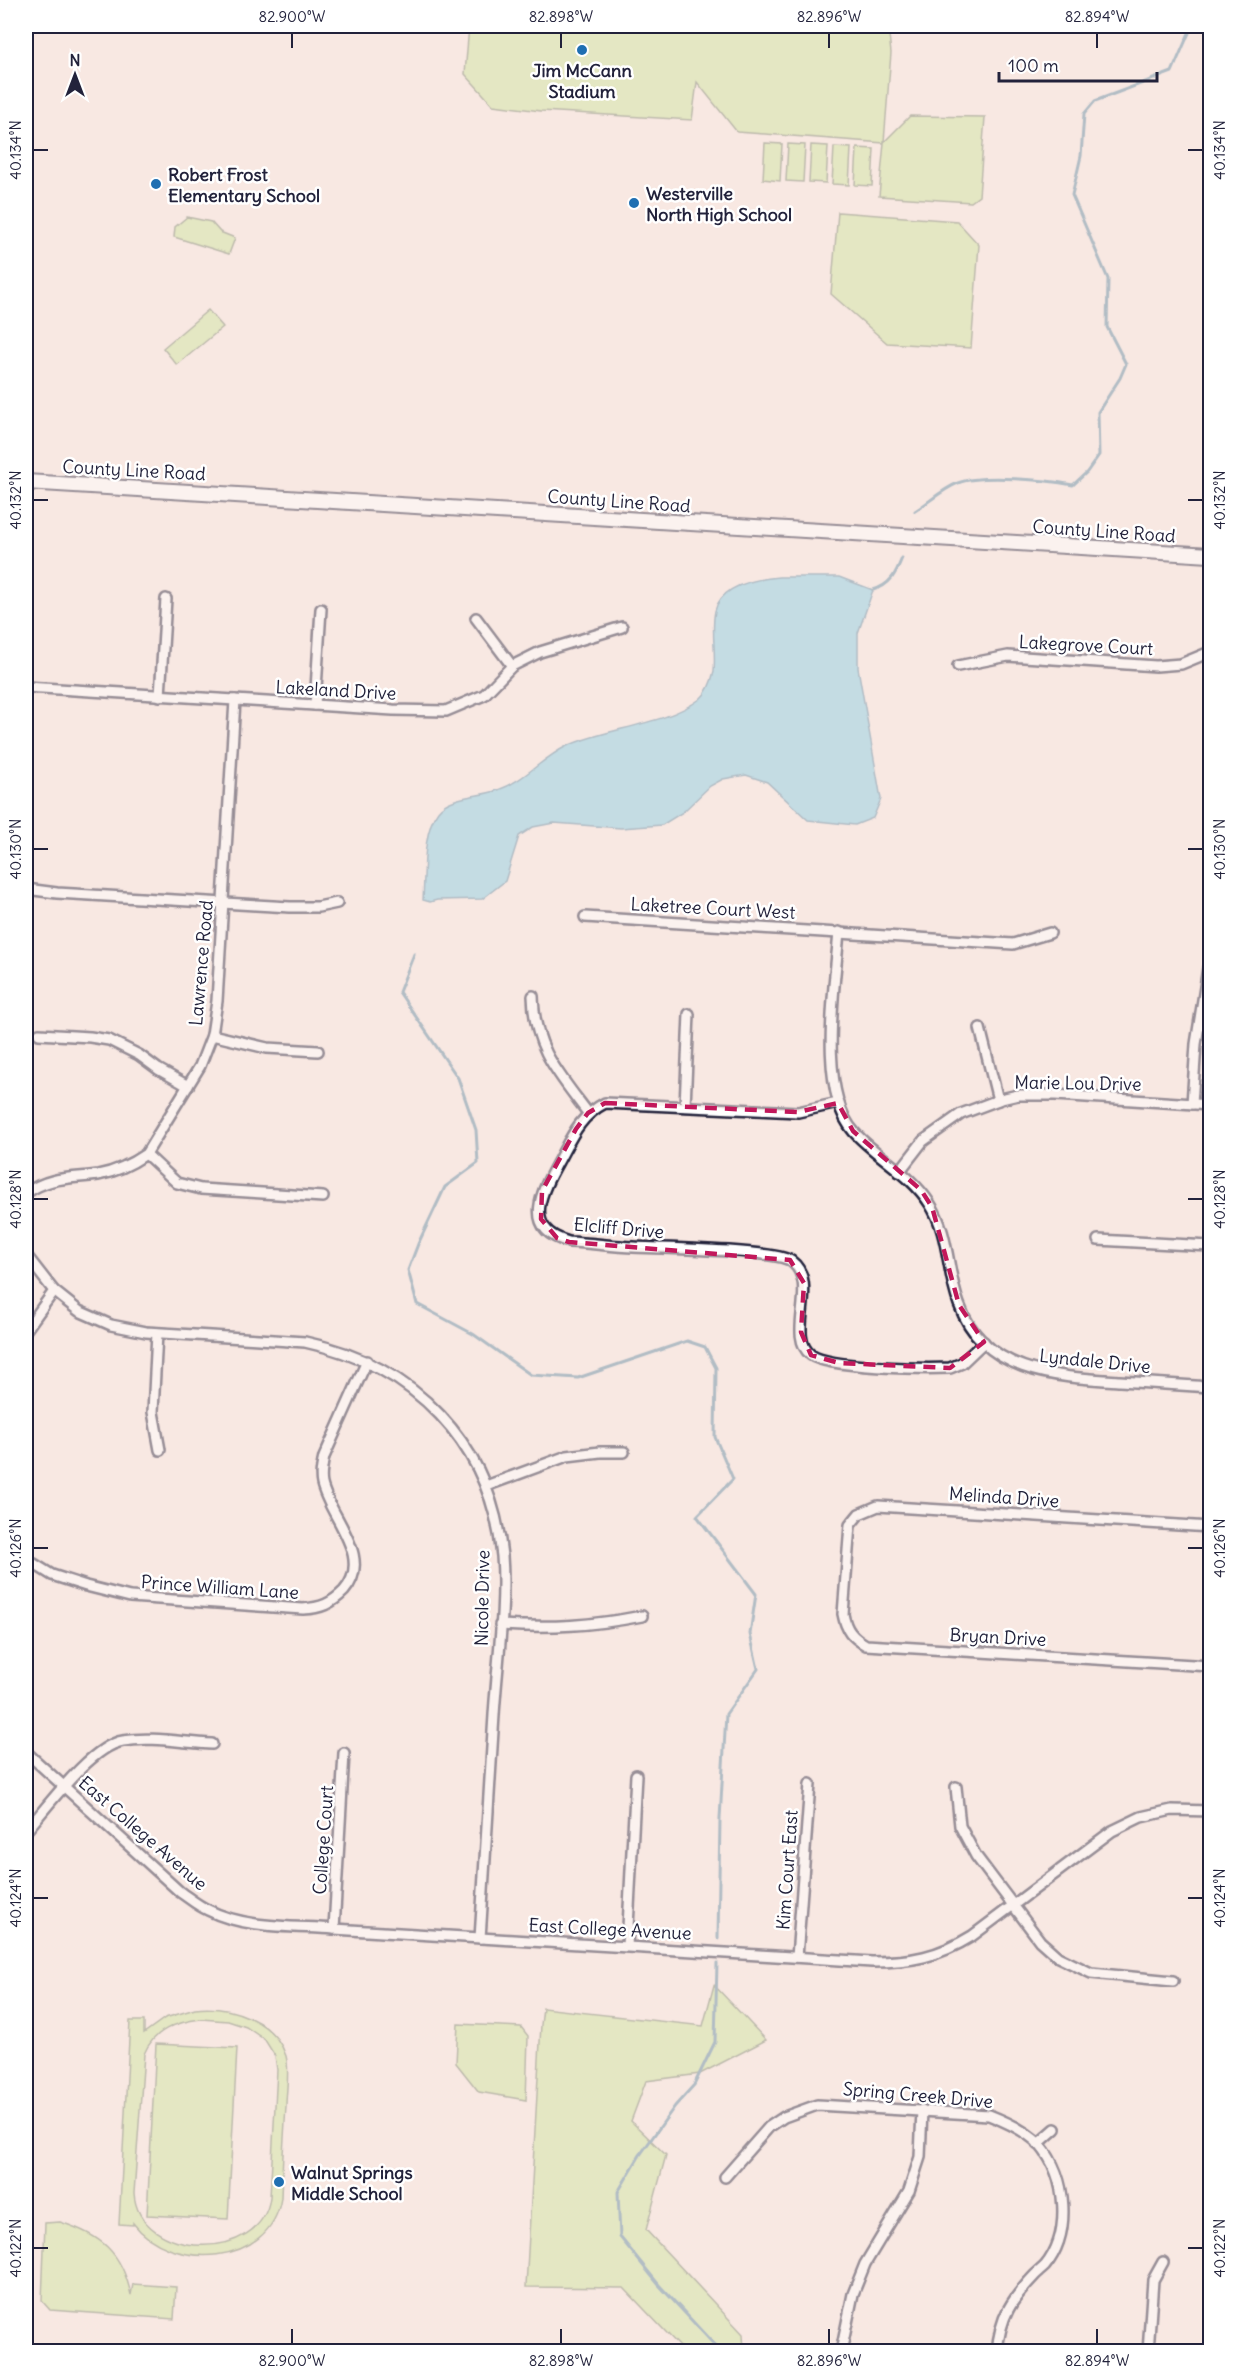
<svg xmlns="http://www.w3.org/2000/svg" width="1236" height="2377" viewBox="0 0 1236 2377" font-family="Delius,sans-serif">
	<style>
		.green { fill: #cce69d; stroke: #77846c; stroke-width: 1.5; fill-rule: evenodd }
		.water { fill: #85cee5; stroke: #5d89a1; stroke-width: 1.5 }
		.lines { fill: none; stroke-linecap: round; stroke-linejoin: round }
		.stream { stroke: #5d89a1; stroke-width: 3 }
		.minor-casing { stroke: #22223b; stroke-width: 14 }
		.secondary-casing { stroke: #22223b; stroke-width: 18 }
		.minor { stroke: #fff; stroke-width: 9 }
		.secondary { stroke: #fff; stroke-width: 14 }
		.marked { fill: none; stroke: #c2185b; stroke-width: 4.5; stroke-dasharray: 12 8; stroke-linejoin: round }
		.ticks { fill: none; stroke: #22223b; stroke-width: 2 }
		.poi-dot { fill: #1f6fb2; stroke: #fff; stroke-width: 2 }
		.labels { text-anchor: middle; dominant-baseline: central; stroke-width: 5; stroke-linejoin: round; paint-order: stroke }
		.poi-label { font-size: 18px; font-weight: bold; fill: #22223b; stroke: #fff; text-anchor: start }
		.street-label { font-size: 18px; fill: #22223b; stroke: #fff }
		.neatline { fill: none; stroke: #22223b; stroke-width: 2 }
		.ticks-label { font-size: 15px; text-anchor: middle; fill: #22223b }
	</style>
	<rect width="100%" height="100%" fill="#f8e8e2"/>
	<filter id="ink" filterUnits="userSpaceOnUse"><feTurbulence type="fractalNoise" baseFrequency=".0167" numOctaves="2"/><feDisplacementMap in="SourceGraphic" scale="12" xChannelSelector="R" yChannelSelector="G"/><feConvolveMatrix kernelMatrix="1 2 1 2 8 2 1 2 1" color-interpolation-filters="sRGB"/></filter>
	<g filter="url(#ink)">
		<g class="green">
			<path d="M 469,26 L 888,26 L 891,53 L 884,142 L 910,116 L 985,117 L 979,196 L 971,202 L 879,196 L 884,143 L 737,132 L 697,82 L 692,120 L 541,111 L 493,105 L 465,74 Z"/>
			<path d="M 765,143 L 782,144 L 780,181 L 763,179 Z"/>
			<path d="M 788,144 L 805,145 L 803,182 L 786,181 Z"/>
			<path d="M 811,145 L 828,146 L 826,183 L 809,182 Z"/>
			<path d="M 834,147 L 851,148 L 849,185 L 832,184 Z"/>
			<path d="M 857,148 L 874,149 L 872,186 L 855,185 Z"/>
			<path d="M 838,212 L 957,221 L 979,245 L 971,348 L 887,343 L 831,294 Z"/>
			<path d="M 187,217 L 211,222 L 220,232 L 235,238 L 229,254 L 174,237 L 175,227 Z"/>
			<path d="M 208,310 L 223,327 L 177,365 L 163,348 Z"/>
			<path d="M 714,1985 L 766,2040 L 700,2074 L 646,2081 L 631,2121 L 666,2155 L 646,2230 L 743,2334 L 744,2351 L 684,2351 L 624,2288 L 526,2287 L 541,2025 L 543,2008 L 703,2026 Z"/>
			<path d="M 195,2009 C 230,2005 274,2020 286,2056 C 290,2072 286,2090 286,2106 C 284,2137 282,2167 281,2198 C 271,2267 170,2272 133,2223 L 133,2225 L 119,2224 L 130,2021 L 144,2021 L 144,2033 L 165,2018 ZM 201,2019 L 228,2021 L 246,2027 L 265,2040 L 275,2056 L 277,2070 L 270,2197 C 262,2264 138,2260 134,2193 L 144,2054 C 154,2030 176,2022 201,2019 Z"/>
			<path d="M 458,2024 L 521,2027 L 528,2036 L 526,2100 L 479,2092 L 456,2063 Z"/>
			<path d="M 156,2044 L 237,2048 L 228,2219 L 147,2215 Z"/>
			<path d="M 60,2222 C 101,2235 122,2252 131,2295 L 133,2284 L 176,2287 L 174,2319 L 50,2310 L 42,2301 L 45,2223 Z"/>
		</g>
		<path class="water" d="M 779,577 L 839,577 L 873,590 L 858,633 L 858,668 L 881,799 L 873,818 L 855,825 L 808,820 L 767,782 L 746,775 L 723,779 L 710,786 L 683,812 L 662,825 L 621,828 L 554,823 L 533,827 L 519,836 L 505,881 L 482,899 L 437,900 L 430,902 L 423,900 C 425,874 422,832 438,811 C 450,795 481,797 498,790 C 524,781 542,758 567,746 C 607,728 666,725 700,699 C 708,692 712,680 714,671 C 716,651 711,630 715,611 C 721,585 756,579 779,577 Z"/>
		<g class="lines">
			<g class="stream">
				<path d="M 915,511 C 929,502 943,489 958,483 C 981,474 1047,480 1073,485 L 1087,472 L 1099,455 L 1098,412 L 1120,378 L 1126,364 L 1107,327 L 1108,279 L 1072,195 L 1081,156 L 1084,114 L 1095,101 L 1172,72 L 1192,26"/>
				<path d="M 873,590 C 891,585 896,573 902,558"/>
				<path d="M 414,954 L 399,992 L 458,1078 L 476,1130 L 478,1163 L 445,1187 L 418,1244 L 408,1270 L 417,1304 L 473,1334 L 531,1375 L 578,1378 L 687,1341 L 705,1347 L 716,1368 L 715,1437 L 733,1479 L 697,1516 L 756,1594 L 750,1634 L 758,1669 L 726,1714 L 720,1819 L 718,1938"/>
				<path d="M 717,1963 L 715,2042 L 694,2085 L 675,2106 L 640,2155 L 618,2192 L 620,2237 L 659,2285 L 721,2352"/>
			</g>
			<g class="minor-casing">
				<g id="minor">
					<path d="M 476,618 L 512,666"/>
					<path d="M 958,666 L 1008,656 L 1156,666 L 1181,664 L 1210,652"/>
					<path d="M 26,687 L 393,710 L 446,711 L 484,695 L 512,666 L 540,652 L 622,627"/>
					<path d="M 160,696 L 166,599"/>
					<path d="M 315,705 L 321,609"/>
					<path d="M 26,889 L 57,893 L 290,907 L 318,907 L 337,903"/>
					<path d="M 585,917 L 1013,944 L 1050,933"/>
					<path d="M 839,932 C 835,985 817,1090 854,1132 C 878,1158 911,1174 930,1204 C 949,1233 947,1272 959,1304 C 984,1374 1057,1377 1120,1381 C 1150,1383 1180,1385 1210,1387"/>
					<path d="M 533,996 C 534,1048 558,1073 588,1113"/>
					<path d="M 980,1028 L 998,1100"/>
					<path d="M 39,1034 L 90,1037 L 109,1040 L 139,1055 L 158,1069 L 188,1086"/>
					<path d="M 212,1035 L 267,1048 L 318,1051"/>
					<path d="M 838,1103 L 798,1112 L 605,1103 C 580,1116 572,1136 559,1160 C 543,1189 520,1229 569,1242 C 590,1243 612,1246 633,1247 C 659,1248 776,1250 791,1261 C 821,1283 785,1335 811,1355 C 828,1368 926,1369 950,1368 L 962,1363 L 984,1342"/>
					<path d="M 1192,1104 L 1196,1044 L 1208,968"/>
					<path d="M 685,1106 L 689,1014"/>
					<path d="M 146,1154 L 177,1183 L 201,1189 L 323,1197"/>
					<path d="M 899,1172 L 923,1141 L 961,1114 L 1001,1099 L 1018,1095 L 1055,1095 L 1210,1105"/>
					<path d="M 26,1193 C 51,1176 70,1179 98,1175 C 115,1172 133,1163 146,1154 L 200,1066 L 212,1035 L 217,1001 L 235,700"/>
					<path d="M 1098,1240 L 1210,1246"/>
					<path d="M 26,1255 L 54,1291 L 79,1311 L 111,1325 L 146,1332 L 305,1342 C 414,1365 491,1443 502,1556 C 506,1604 497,1666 494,1715 C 489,1790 485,1864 480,1938"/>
					<path d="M 26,1330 L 54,1291"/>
					<path d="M 157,1333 L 153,1412 L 160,1450"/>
					<path d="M 486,1486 L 567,1456 L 600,1452 L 624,1452"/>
					<path d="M 1210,1527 L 878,1506 L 859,1514 L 850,1525 L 843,1614 C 846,1630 852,1637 866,1645 L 1210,1666"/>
					<path d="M 26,1559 L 52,1575 L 86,1586 L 130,1597 L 303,1609 C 321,1608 331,1604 344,1591 C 374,1557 330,1518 322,1484 C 320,1475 322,1466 324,1457 L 367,1361"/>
					<path d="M 500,1625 C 551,1628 591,1626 642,1616"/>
					<path d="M 26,1752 L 180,1892 C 189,1898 198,1906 208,1910 C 245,1929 294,1926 334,1929 L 872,1962 C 911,1962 938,1957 972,1936 L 1112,1831 L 1141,1817 L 1172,1810 L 1210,1811"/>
					<path d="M 956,1787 L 960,1826 L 976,1856 L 1040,1941 L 1058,1957 L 1091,1973 L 1173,1981"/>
					<path d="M 26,1831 C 48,1806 91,1746 123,1741 C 152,1736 184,1743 212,1744"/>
					<path d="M 334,1929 L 344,1753"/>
					<path d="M 627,1946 L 636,1775"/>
					<path d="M 797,1957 L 810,1784"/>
					<path d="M 1038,2144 L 1055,2129"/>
					<path d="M 725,2177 L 769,2127 L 784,2117 L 817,2105 L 989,2115 C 1007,2122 1027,2131 1040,2145 C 1067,2177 1072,2233 1045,2266 C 1042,2269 1038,2272 1035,2275 C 1011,2300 1000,2317 997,2352"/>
					<path d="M 841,2352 L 853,2294 L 865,2264 L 909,2191 L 920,2157 L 922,2110"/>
					<path d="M 1148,2352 L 1153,2280 L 1163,2262"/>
				</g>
			</g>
			<g class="secondary-casing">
				<path id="secondary" d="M 26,482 L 1210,555"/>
			</g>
			<use href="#minor" class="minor"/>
			<use href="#secondary" class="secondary"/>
		</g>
	</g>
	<path d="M0 0H1236V2377H0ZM 605,1103 L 798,1112 L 838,1103 L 853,1131 L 921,1190 L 932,1207 L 959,1305 L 984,1342 L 950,1368 L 839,1363 L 811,1355 L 801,1332 L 804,1283 L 790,1260 L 569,1242 L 557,1238 L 541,1219 L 542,1191 L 576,1129 L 588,1113 Z" fill="#f8e8e2" fill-opacity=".55" fill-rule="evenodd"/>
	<path class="marked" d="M 605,1103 L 798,1112 L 838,1103 L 853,1131 L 921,1190 L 932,1207 L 959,1305 L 984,1342 L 950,1368 L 839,1363 L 811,1355 L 801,1332 L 804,1283 L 790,1260 L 569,1242 L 557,1238 L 541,1219 L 542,1191 L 576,1129 L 588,1113 Z"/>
	<path class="ticks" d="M 292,33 L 292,48M 561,33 L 561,48M 829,33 L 829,48M 1097,33 L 1097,48M 33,150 L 48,150M 1188,150 L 1203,150M 33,500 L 48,500M 1188,500 L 1203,500M 33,849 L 48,849M 1188,849 L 1203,849M 33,1199 L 48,1199M 1188,1199 L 1203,1199M 33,1548 L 48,1548M 1188,1548 L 1203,1548M 33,1898 L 48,1898M 1188,1898 L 1203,1898M 33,2248 L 48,2248M 1188,2248 L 1203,2248M 292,2329 L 292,2344M 561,2329 L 561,2344M 829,2329 L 829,2344M 1097,2329 L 1097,2344"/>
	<g class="poi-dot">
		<circle cx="582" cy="50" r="6"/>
		<circle cx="156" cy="184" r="6"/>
		<circle cx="634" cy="203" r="6"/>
		<circle cx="279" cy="2182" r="6"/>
	</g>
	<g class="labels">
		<g class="poi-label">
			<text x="582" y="70" text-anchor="middle">Jim McCann<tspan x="582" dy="21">Stadium</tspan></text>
			<text x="168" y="174">Robert Frost<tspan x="168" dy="21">Elementary School</tspan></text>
			<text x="646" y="193">Westerville<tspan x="646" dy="21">North High School</tspan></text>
			<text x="291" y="2172">Walnut Springs<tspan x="291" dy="21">Middle School</tspan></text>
		</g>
		<g class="street-label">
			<text transform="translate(134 470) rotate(3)">County Line Road</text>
			<text transform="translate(619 501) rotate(4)">County Line Road</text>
			<text transform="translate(1104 531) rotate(4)">County Line Road</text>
			<text transform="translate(1086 645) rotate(3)">Lakegrove Court</text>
			<text transform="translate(336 690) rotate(3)">Lakeland Drive</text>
			<text transform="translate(713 908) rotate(3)">Laketree Court West</text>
			<text transform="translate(201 963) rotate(-85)">Lawrence Road</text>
			<text transform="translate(1078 1083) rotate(1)">Marie Lou Drive</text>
			<text transform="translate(619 1228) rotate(5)">Elcliff Drive</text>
			<text transform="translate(1095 1361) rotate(6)">Lyndale Drive</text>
			<text transform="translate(1004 1497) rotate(4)">Melinda Drive</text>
			<text transform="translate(220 1587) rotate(4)">Prince William Lane</text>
			<text transform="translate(482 1598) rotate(-89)">Nicole Drive</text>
			<text transform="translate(998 1637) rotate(3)">Bryan Drive</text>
			<text transform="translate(143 1833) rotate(41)">East College Avenue</text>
			<text transform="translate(323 1840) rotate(-86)">College Court</text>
			<text transform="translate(787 1870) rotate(-86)">Kim Court East</text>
			<text transform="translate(610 1929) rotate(3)">East College Avenue</text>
			<text transform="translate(918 2095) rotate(5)">Spring Creek Drive</text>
		</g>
	</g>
	<rect width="1236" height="2377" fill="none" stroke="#fff" stroke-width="66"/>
	<g transform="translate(75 75)" stroke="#ffffff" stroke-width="4.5" paint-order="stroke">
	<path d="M0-4.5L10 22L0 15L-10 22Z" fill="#22223b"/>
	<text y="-9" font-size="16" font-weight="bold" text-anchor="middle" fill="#22223b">N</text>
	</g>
	<path d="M999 72v9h158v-9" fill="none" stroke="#22223b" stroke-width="3"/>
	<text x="1008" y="72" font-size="18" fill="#22223b" stroke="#ffffff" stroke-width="4.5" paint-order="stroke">100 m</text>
	<rect x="33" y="33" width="1170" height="2311" class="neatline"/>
	<g class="ticks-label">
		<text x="292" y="22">82.900°W</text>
		<text x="561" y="22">82.898°W</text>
		<text x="829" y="22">82.896°W</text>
		<text x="1097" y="22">82.894°W</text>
		<text transform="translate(16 150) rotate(-90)" y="5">40.134°N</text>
		<text transform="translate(1220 150) rotate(-90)" y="5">40.134°N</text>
		<text transform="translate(16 500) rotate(-90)" y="5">40.132°N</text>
		<text transform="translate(1220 500) rotate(-90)" y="5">40.132°N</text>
		<text transform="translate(16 849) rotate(-90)" y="5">40.130°N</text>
		<text transform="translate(1220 849) rotate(-90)" y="5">40.130°N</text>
		<text transform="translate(16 1199) rotate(-90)" y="5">40.128°N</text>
		<text transform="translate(1220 1199) rotate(-90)" y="5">40.128°N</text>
		<text transform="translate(16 1548) rotate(-90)" y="5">40.126°N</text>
		<text transform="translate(1220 1548) rotate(-90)" y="5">40.126°N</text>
		<text transform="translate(16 1898) rotate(-90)" y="5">40.124°N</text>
		<text transform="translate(1220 1898) rotate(-90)" y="5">40.124°N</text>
		<text transform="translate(16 2248) rotate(-90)" y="5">40.122°N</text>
		<text transform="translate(1220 2248) rotate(-90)" y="5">40.122°N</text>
		<text x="292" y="2366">82.900°W</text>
		<text x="561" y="2366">82.898°W</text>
		<text x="829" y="2366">82.896°W</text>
		<text x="1097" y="2366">82.894°W</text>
	</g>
</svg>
